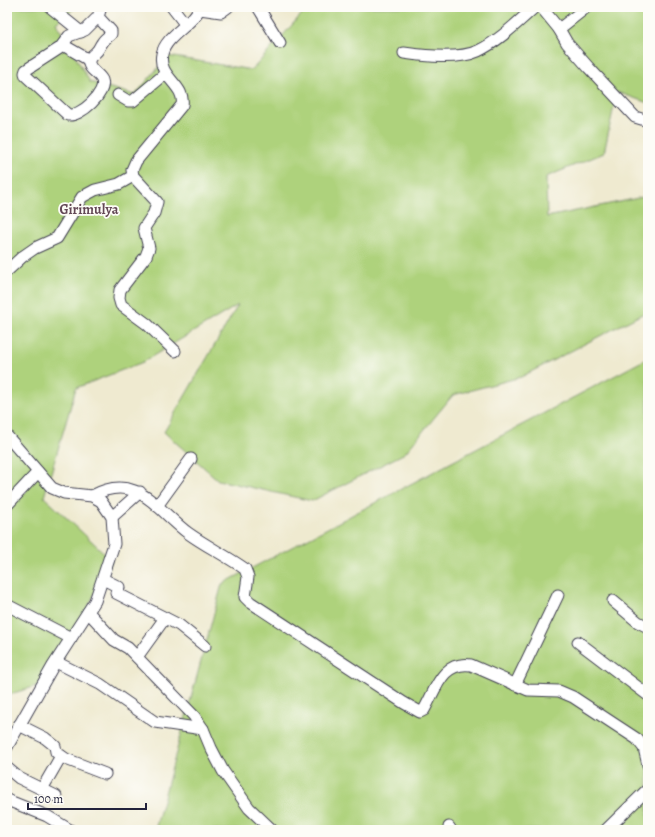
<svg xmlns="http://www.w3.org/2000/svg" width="655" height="837" viewBox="0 0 655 837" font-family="Alegreya,serif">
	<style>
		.grass { fill: #aed27b; stroke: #687a5b }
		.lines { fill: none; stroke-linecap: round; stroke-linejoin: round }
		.minor-casing { stroke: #414051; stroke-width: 13 }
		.minor { stroke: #fff; stroke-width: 11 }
		.labels { text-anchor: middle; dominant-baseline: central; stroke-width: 3.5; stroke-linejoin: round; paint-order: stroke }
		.quarter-label { font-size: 14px; font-weight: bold; fill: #634856; stroke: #fdfcf7 }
	</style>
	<rect width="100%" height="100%" fill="#fdfcf7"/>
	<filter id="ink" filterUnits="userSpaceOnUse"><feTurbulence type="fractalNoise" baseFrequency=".025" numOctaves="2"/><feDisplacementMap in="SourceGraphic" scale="8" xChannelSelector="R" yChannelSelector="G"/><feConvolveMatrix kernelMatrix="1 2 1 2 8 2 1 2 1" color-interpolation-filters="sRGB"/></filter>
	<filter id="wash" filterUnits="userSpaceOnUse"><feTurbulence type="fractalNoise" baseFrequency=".012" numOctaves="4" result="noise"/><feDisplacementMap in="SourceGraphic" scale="16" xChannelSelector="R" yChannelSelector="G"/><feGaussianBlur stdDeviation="0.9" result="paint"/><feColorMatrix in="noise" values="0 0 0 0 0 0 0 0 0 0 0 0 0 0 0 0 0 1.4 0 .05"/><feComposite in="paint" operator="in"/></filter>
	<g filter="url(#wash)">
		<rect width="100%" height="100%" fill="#efead0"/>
		<g class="grass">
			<path d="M 7,7 L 76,7 L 56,23 L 90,82 L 135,95 L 168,56 L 252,70 L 308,7 L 648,7 L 648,103 L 617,92 L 604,153 L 546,177 L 547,217 L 648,196 L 648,311 L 521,377 L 453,395 L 405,453 L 312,501 L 218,480 L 164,432 L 238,305 L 143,362 L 76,388 L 44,497 L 112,560 L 50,682 L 7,695 Z"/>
			<path d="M 648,358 L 648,830 L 155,830 L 222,584 Z"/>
		</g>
	</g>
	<g filter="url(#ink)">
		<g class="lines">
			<g class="minor-casing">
				<g id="minor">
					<path d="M 50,7 L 81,32"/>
					<path d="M 172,7 L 186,25"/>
					<path d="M 258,7 L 280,43"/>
					<path d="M 541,7 L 559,29 L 567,43 L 589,68 L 635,117 L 648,121"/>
					<path d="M 200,9 L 221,12 L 228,7"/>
					<path d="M 98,17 L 111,31 L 111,34 C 108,37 104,39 102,43 C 99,47 99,50 95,53 C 93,55 90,57 89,60 C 87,69 99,73 102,80 C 107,93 80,117 68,115 L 26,76 L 25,73 L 26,70 L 60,48 L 69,36 L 85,30 L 98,17 L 101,7"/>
					<path d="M 559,29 L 587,7"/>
					<path d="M 63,45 L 89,60"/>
					<path d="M 404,53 C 425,56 458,60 478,51 C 499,41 518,22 535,7"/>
					<path d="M 118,95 L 128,101 L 133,101 L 165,74"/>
					<path d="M 7,271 L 22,257 L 35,248 L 57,238 L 82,197 L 95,190 L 119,184 L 133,176"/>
					<path d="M 175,351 L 147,324 L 121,305 L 119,298 L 120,290 L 146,256 L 149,248 L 144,228 L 154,213 L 157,202 L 133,176 L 132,170 L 136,161 L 182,105 C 186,85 157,77 162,54 C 166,35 194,24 200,7"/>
					<path d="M 7,436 L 52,488 L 64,493 L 92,496 L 101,501 L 112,517 L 114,544 L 95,601 L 53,666 L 7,747"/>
					<path d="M 92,496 C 137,471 157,510 188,533 C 206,546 227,556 245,569 L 248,577 L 245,597 L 250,602 L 404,703 L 420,712 L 424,710 C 436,689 442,661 471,665 L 528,690 L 559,691 L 573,697 L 637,739 L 644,748 L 648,765"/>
					<path d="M 7,505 L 38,472"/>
					<path d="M 157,506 L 191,459"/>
					<path d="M 112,517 L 140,492"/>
					<path d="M 103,579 L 119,587 L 116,593 L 179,625 L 205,646"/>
					<path d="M 613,601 L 638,622 L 648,627"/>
					<path d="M 7,605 L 71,638"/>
					<path d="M 88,612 L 114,640 L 128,648 L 194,716 L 203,729 L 211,748 L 223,771 L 249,808 L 272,830"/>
					<path d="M 578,642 L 648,695"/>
					<path d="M 137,657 L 165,618"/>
					<path d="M 56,662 L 100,684 L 155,722 L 203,729"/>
					<path d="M 515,685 L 558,595"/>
					<path d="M 19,725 L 45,738 L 55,746 L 56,752 L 66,759 L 105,774"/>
					<path d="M 7,768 L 19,778 L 56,796"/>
					<path d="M 42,789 L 61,756"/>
					<path d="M 7,800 L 47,816 L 70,830"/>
					<path d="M 449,827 L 451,830"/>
					<path d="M 606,830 L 648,789"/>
				</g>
			</g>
			<use href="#minor" class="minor"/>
		</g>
	</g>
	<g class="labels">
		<g class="quarter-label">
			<text x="89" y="209">Girimulya</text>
		</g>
	</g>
	<rect width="655" height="837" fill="none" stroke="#fdfcf7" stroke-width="24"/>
	<path d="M28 803v6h118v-6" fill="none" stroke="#22223b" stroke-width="2"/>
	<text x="34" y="803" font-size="12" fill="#22223b" stroke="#fdfcf7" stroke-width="3" paint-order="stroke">100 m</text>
</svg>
